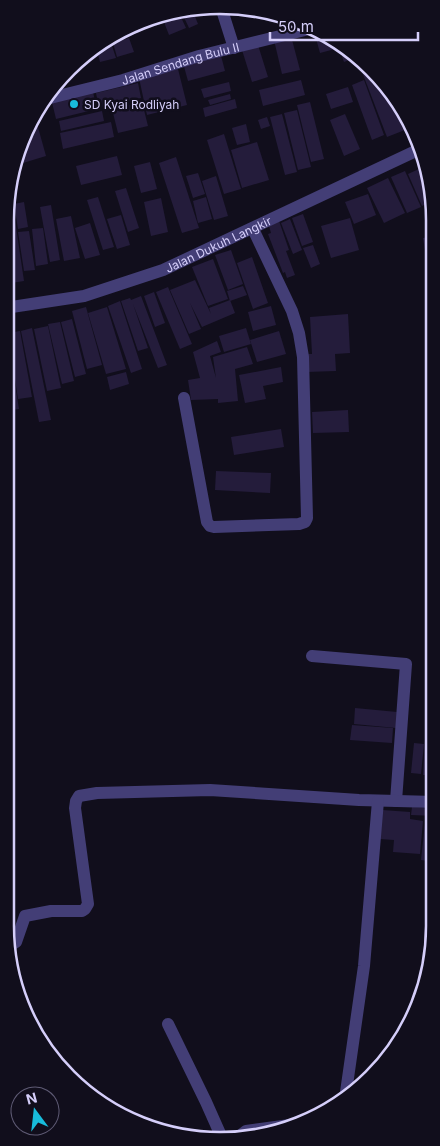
<svg xmlns="http://www.w3.org/2000/svg" width="440" height="1146" viewBox="0 0 440 1146" font-family="Inter,sans-serif">
	<style>
		.building { fill: #241c3b }
		.lines { fill: none; stroke-linecap: round; stroke-linejoin: round }
		.street { stroke: #433e76; stroke-width: 12 }
		.poi-dot { fill: #18bcdb; stroke: #110e1c; stroke-width: 2 }
		.labels { text-anchor: middle; dominant-baseline: central; stroke-width: 5; stroke-linejoin: round; paint-order: stroke }
		.street-label { font-size: 12px; fill: #d5cefa; stroke: #110e1c }
		.poi-label { font-size: 12px; fill: #d5cefa; stroke: #110e1c; text-anchor: start }
		.rim { fill: none; stroke: #d5cefa; stroke-width: 2.5 }
	</style>
	<rect width="100%" height="100%" fill="#110e1c"/>
	<g class="building">
		<path d="M 192,9 L 198,24 L 189,28 L 182,13 Z"/>
		<path d="M 179,13 L 186,28 L 169,35 L 162,17 Z"/>
		<path d="M 124,28 L 127,36 L 112,41 L 111,38 Z"/>
		<path d="M 317,30 L 331,37 L 335,49 L 320,53 L 314,31 Z"/>
		<path d="M 291,36 L 300,70 L 282,74 L 274,40 Z"/>
		<path d="M 129,38 L 134,52 L 117,57 L 113,43 Z"/>
		<path d="M 336,40 L 354,54 L 355,58 L 344,62 Z"/>
		<path d="M 258,45 L 268,77 L 252,82 L 242,50 Z"/>
		<path d="M 112,46 L 116,58 L 100,62 L 97,51 Z"/>
		<path d="M 220,52 L 225,71 L 188,81 L 183,63 Z"/>
		<path d="M 356,56 L 382,78 L 404,112 L 410,128 L 387,137 Z"/>
		<path d="M 178,69 L 187,105 L 147,115 L 139,78 Z"/>
		<path d="M 301,80 L 305,95 L 263,106 L 259,90 Z"/>
		<path d="M 364,80 L 384,135 L 372,140 L 352,85 Z"/>
		<path d="M 229,82 L 231,91 L 204,98 L 201,89 Z"/>
		<path d="M 138,83 L 141,98 L 99,108 L 96,93 Z"/>
		<path d="M 348,87 L 353,102 L 331,109 L 326,94 Z"/>
		<path d="M 92,88 L 97,109 L 56,119 L 51,98 Z"/>
		<path d="M 230,94 L 231,99 L 210,105 L 208,100 Z"/>
		<path d="M 235,99 L 237,108 L 205,117 L 203,108 Z"/>
		<path d="M 142,102 L 148,126 L 118,133 L 112,109 Z"/>
		<path d="M 310,102 L 324,159 L 311,162 L 297,105 Z"/>
		<path d="M 297,110 L 311,167 L 298,170 L 284,113 Z"/>
		<path d="M 102,111 L 104,121 L 61,131 L 59,121 Z"/>
		<path d="M 282,114 L 297,172 L 285,175 L 270,117 Z"/>
		<path d="M 345,114 L 360,149 L 344,156 L 330,120 Z"/>
		<path d="M 267,117 L 270,126 L 261,129 L 258,120 Z"/>
		<path d="M 36,120 L 46,156 L 23,163 L 19,147 L 34,121 Z"/>
		<path d="M 111,122 L 114,137 L 63,149 L 60,133 Z"/>
		<path d="M 246,124 L 250,142 L 237,145 L 232,128 Z"/>
		<path d="M 224,134 L 241,189 L 224,194 L 207,140 Z"/>
		<path d="M 257,142 L 269,180 L 242,188 L 231,150 Z"/>
		<path d="M 117,156 L 122,175 L 81,185 L 76,166 Z"/>
		<path d="M 176,157 L 199,228 L 182,233 L 159,163 Z"/>
		<path d="M 150,162 L 157,189 L 141,193 L 134,166 Z"/>
		<path d="M 421,168 L 433,197 L 433,201 L 422,206 L 408,174 Z"/>
		<path d="M 405,171 L 421,207 L 407,213 L 391,177 Z"/>
		<path d="M 198,173 L 205,194 L 193,198 L 186,176 Z"/>
		<path d="M 216,176 L 228,216 L 214,220 L 202,181 Z"/>
		<path d="M 388,178 L 405,213 L 384,223 L 367,188 Z"/>
		<path d="M 126,188 L 139,228 L 128,232 L 115,191 Z"/>
		<path d="M 368,194 L 376,215 L 354,224 L 345,202 Z"/>
		<path d="M 98,197 L 114,247 L 103,250 L 87,200 Z"/>
		<path d="M 206,197 L 212,219 L 198,223 L 193,201 Z"/>
		<path d="M 161,198 L 168,232 L 151,236 L 144,202 Z"/>
		<path d="M 24,202 L 28,227 L 18,229 L 14,204 Z"/>
		<path d="M 51,205 L 60,260 L 50,262 L 40,207 Z"/>
		<path d="M 14,213 L 24,281 L 5,284 L 5,220 L 6,214 Z"/>
		<path d="M 303,214 L 313,242 L 302,246 L 292,218 Z"/>
		<path d="M 121,215 L 130,245 L 117,249 L 107,219 Z"/>
		<path d="M 71,216 L 80,258 L 64,261 L 56,219 Z"/>
		<path d="M 278,218 L 289,250 L 286,251 L 295,275 L 287,278 L 285,272 L 283,273 L 268,234 L 271,233 L 268,222 Z"/>
		<path d="M 350,218 L 359,250 L 331,258 L 321,226 Z"/>
		<path d="M 290,219 L 302,250 L 293,254 L 281,223 Z"/>
		<path d="M 90,223 L 100,255 L 85,259 L 75,228 Z"/>
		<path d="M 43,228 L 48,264 L 36,266 L 32,229 Z"/>
		<path d="M 29,231 L 35,270 L 24,271 L 18,232 Z"/>
		<path d="M 433,236 L 433,255 L 426,256 L 423,238 Z"/>
		<path d="M 313,245 L 320,264 L 311,268 L 303,248 Z"/>
		<path d="M 231,250 L 243,284 L 228,290 L 215,255 Z"/>
		<path d="M 252,257 L 268,303 L 253,309 L 237,263 Z"/>
		<path d="M 213,259 L 228,299 L 208,306 L 192,267 Z"/>
		<path d="M 195,280 L 211,314 L 209,308 L 230,300 L 235,313 L 202,327 L 190,303 L 201,329 L 189,334 L 170,290 Z"/>
		<path d="M 243,286 L 247,295 L 230,301 L 227,291 Z"/>
		<path d="M 168,287 L 192,344 L 180,349 L 156,292 Z"/>
		<path d="M 154,292 L 165,323 L 155,327 L 144,296 Z"/>
		<path d="M 141,296 L 167,365 L 158,368 L 133,304 L 148,348 L 138,351 L 121,301 L 130,298 L 131,300 Z"/>
		<path d="M 120,301 L 142,369 L 131,373 L 108,306 Z"/>
		<path d="M 271,306 L 276,325 L 253,331 L 248,312 Z"/>
		<path d="M 86,307 L 102,365 L 87,369 L 72,311 Z"/>
		<path d="M 107,307 L 126,369 L 106,374 L 88,313 Z"/>
		<path d="M 348,314 L 350,353 L 335,354 L 336,371 L 306,372 L 305,354 L 312,354 L 310,317 Z"/>
		<path d="M 72,319 L 86,374 L 75,377 L 61,322 Z"/>
		<path d="M 60,322 L 74,381 L 62,384 L 48,324 Z"/>
		<path d="M 48,326 L 61,388 L 47,391 L 34,329 Z"/>
		<path d="M 32,328 L 51,420 L 39,422 L 21,331 Z"/>
		<path d="M 246,328 L 251,344 L 224,352 L 219,336 Z"/>
		<path d="M 20,331 L 32,397 L 18,399 L 8,333 Z"/>
		<path d="M 279,331 L 286,354 L 257,362 L 250,340 Z"/>
		<path d="M 5,341 L 8,341 L 19,409 L 5,411 Z"/>
		<path d="M 217,341 L 221,352 L 210,356 L 216,378 L 213,357 L 247,347 L 253,364 L 235,369 L 238,401 L 218,403 L 218,399 L 191,400 L 188,380 L 200,378 L 193,352 Z"/>
		<path d="M 281,367 L 283,382 L 263,386 L 266,399 L 245,403 L 239,375 Z"/>
		<path d="M 126,372 L 129,384 L 110,390 L 107,377 Z"/>
		<path d="M 348,410 L 349,432 L 313,433 L 312,412 Z"/>
		<path d="M 281,429 L 284,447 L 234,455 L 231,437 Z"/>
		<path d="M 216,471 L 271,473 L 270,493 L 215,490 Z"/>
		<path d="M 355,708 L 397,712 L 396,728 L 354,724 Z"/>
		<path d="M 352,725 L 393,728 L 392,743 L 350,740 Z"/>
		<path d="M 425,740 L 435,741 L 435,775 L 423,775 Z"/>
		<path d="M 414,743 L 424,744 L 421,774 L 411,773 Z"/>
		<path d="M 412,807 L 435,809 L 435,816 L 411,815 Z"/>
		<path d="M 382,810 L 410,812 L 410,819 L 423,821 L 420,854 L 393,852 L 394,840 L 380,839 Z"/>
		<path d="M 425,823 L 435,824 L 435,862 L 421,860 Z"/>
	</g>
	<g class="lines">
		<g class="street">
			<path d="M 221,7 L 234,48"/>
			<path id="s1" d="M 46,99 L 123,80 L 199,56 L 313,28"/>
			<path id="s2" d="M 5,308 L 84,296 L 163,270 L 420,149"/>
			<path d="M 184,398 L 207,522 L 210,526 L 214,527 L 299,524 L 305,522 L 307,518 L 303,357 L 299,333 L 292,311 L 253,229"/>
			<path d="M 312,656 L 406,664 L 396,801"/>
			<path d="M 8,947 L 16,942 L 25,916 L 51,911 L 82,911 L 85,909 L 88,904 L 75,808 L 76,801 L 79,796 L 97,793 L 210,790 L 359,800 L 435,802"/>
			<path d="M 168,1024 L 206,1102 L 222,1138"/>
			<path d="M 345,1099 L 364,966 L 378,801"/>
			<path d="M 237,1138 L 246,1131 L 290,1125"/>
		</g>
	</g>
	<circle class="poi-dot" cx="74" cy="104" r="5"/>
	<g class="labels">
		<g class="street-label">
			<text stroke="none"><textPath href="#s1" startOffset="139">Jalan Sendang Bulu II</textPath></text>
			<text stroke="none"><textPath href="#s2" startOffset="224">Jalan Dukuh Langkir</textPath></text>
		</g>
		<g class="poi-label">
			<text x="84" y="104">SD Kyai Rodliyah</text>
		</g>
	</g>
	<path d="M0 0H440V1146H0ZM220 14H220A206 206 0 0 1 426 220V926A206 206 0 0 1 220 1132H220A206 206 0 0 1 14 926V220A206 206 0 0 1 220 14Z" fill="#110e1c" fill-rule="evenodd"/>
	<path class="rim" d="M220 14H220A206 206 0 0 1 426 220V926A206 206 0 0 1 220 1132H220A206 206 0 0 1 14 926V220A206 206 0 0 1 220 14Z"/>
	<g transform="translate(35 1111) rotate(345)"><circle r="24" fill="#110e1c" stroke="#5f5b75"/>
	<path d="M0-4L9 19L0 12L-9 19Z" fill="#18bcdb"/>
	<text y="-8" font-size="14" font-weight="bold" text-anchor="middle" fill="#d5cefa">N</text>
	</g>
	<path d="M270 32v8h148v-8" fill="none" stroke="#d5cefa" stroke-width="2.5"/>
	<text x="278" y="32" font-size="15" fill="#d5cefa" stroke="#110e1c" stroke-width="4" paint-order="stroke">50 m</text>
</svg>
